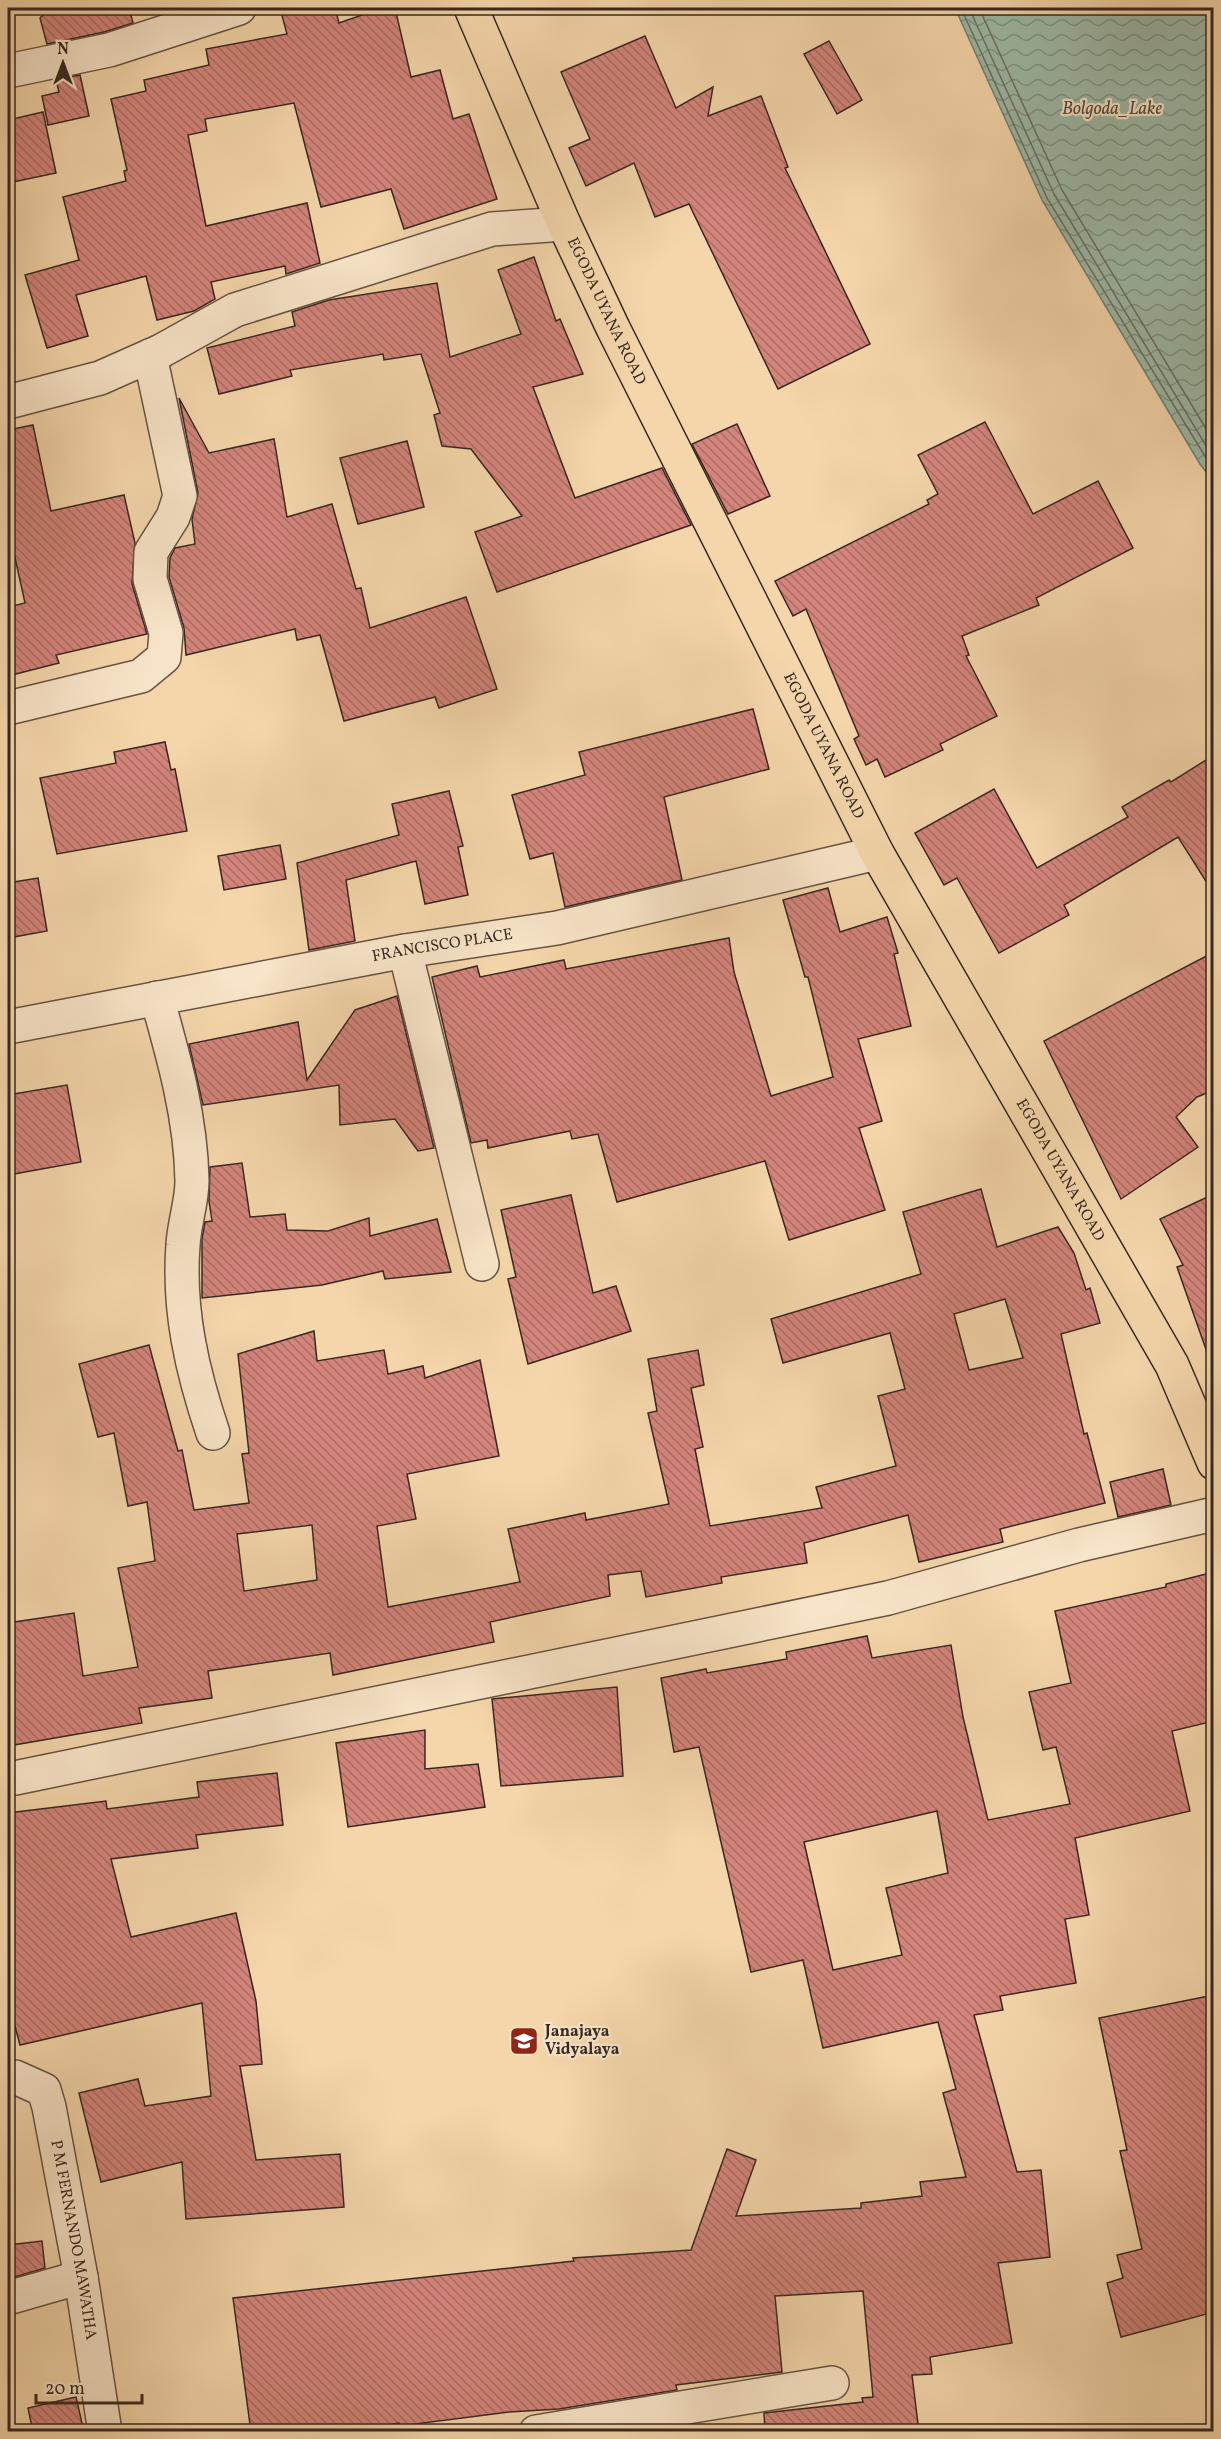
<svg xmlns="http://www.w3.org/2000/svg" width="1221" height="2439" viewBox="0 0 1221 2439" font-family="Vollkorn,serif">
	<style>
		.water { fill: url(#water-waves); stroke: #747f71; stroke-width: 1.5 }
		.lines { fill: none; stroke-linecap: round; stroke-linejoin: round }
		.shore { stroke: #6a7064; stroke-width: 1.5 }
		.building { fill: url(#building-back-hatch); stroke: #382721; stroke-width: 1.5; fill-rule: evenodd }
		.minor-casing { stroke: #675343; stroke-width: 36 }
		.major-casing { stroke: #382721; stroke-width: 36 }
		.minor { stroke: #f8e4c8; stroke-width: 33 }
		.major { stroke: #f4d6aa; stroke-width: 33 }
		.labels { text-anchor: middle; dominant-baseline: central; stroke-width: 4.5; stroke-linejoin: round; paint-order: stroke }
		.street-label { font-size: 16px; fill: #382721; stroke: #f8e4c8 }
		.poi-label { font-size: 16px; font-weight: bold; fill: #382721; stroke: #f8e4c8; text-anchor: start }
		.water-label { font-size: 18px; font-style: italic; fill: #514c42; stroke: #f8e4c8 }
	</style>
	<defs>
		<pattern id="water-waves" width="16" height="10" patternUnits="userSpaceOnUse" patternTransform="scale(1.5)"><rect width="16" height="10" fill="#9cb9a7"/><path d="M0 5q4-4 8 0t8 0" fill="none" stroke="#809688"/></pattern>
		<pattern id="building-back-hatch" width="6" height="6" patternUnits="userSpaceOnUse" patternTransform="scale(1.5)"><rect width="6" height="6" fill="#d3847b"/><path d="M-1 5l2 2M0 0l6 6M5-1l2 2" fill="none" stroke="#ac6c64"/></pattern>
	</defs>
	<rect width="100%" height="100%" fill="#f4d6aa"/>
	<filter id="stains"><feTurbulence type="fractalNoise" baseFrequency=".00333" numOctaves="4"/><feColorMatrix values="0 0 0 0 .2 0 0 0 0 .09 0 0 0 0 .02 0 0 0 .5 -.17"/></filter>
	<radialGradient id="worn" r=".72"><stop offset=".6" stop-color="#630" stop-opacity="0"/><stop offset="1" stop-color="#630" stop-opacity=".3"/></radialGradient>
	<path class="water" d="M 955,8 L 1213,8 L 1213,481 L 1200,464 L 1042,200 Z"/>
	<g class="lines">
		<g class="shore">
			<path d="M 961,8 L 1047,198 L 1214,471"/>
			<path d="M 969,8 L 1054,194 L 1214,459"/>
			<path d="M 979,8 L 1062,190 L 1214,442"/>
		</g>
	</g>
	<g class="building">
		<path d="M 50,8 L 129,8 L 133,23 L 104,32 L 47,44 L 40,18 Z"/>
		<path d="M 280,8 L 335,8 L 339,23 L 382,8 L 395,8 L 411,77 L 440,70 L 453,119 L 469,114 L 497,199 L 404,229 L 391,189 L 321,207 L 294,103 L 205,119 L 207,131 L 188,135 L 206,226 L 307,203 L 320,263 L 286,274 L 285,266 L 211,282 L 215,299 L 194,311 L 157,320 L 146,276 L 76,295 L 88,336 L 47,348 L 25,275 L 79,260 L 63,197 L 126,181 L 124,171 L 127,170 L 111,99 L 146,91 L 144,80 L 209,65 L 206,49 L 287,34 Z"/>
		<path d="M 645,36 L 676,108 L 713,87 L 708,116 L 761,96 L 788,167 L 785,168 L 870,344 L 778,389 L 689,204 L 655,217 L 634,163 L 586,186 L 569,148 L 590,139 L 561,72 Z"/>
		<path d="M 829,41 L 862,100 L 837,114 L 804,54 Z"/>
		<path d="M 80,75 L 89,116 L 48,125 L 42,96 L 59,92 L 56,80 Z"/>
		<path d="M 43,112 L 56,173 L 8,183 L 8,120 Z"/>
		<path d="M 534,257 L 556,321 L 560,319 L 583,374 L 533,387 L 575,498 L 662,468 L 691,525 L 497,592 L 475,532 L 522,516 L 471,449 L 442,446 L 434,415 L 440,413 L 421,354 L 384,360 L 383,354 L 290,370 L 292,376 L 219,394 L 207,348 L 295,326 L 292,312 L 329,300 L 437,283 L 450,357 L 521,334 L 498,270 Z"/>
		<path d="M 179,398 L 209,453 L 274,439 L 287,517 L 332,504 L 356,589 L 361,588 L 370,628 L 466,597 L 497,689 L 439,708 L 435,697 L 344,721 L 320,635 L 297,640 L 295,629 L 186,655 L 184,628 L 169,577 L 170,558 L 175,548 L 195,544 L 192,519 L 198,493 Z"/>
		<path d="M 985,422 L 1033,514 L 1098,481 L 1133,548 L 1036,598 L 1039,605 L 962,636 L 969,655 L 966,656 L 997,716 L 940,744 L 943,750 L 885,777 L 877,759 L 866,765 L 854,739 L 859,736 L 806,609 L 793,616 L 775,581 L 929,504 L 927,500 L 938,494 L 918,455 Z"/>
		<path d="M 737,424 L 770,496 L 728,514 L 692,444 Z"/>
		<path d="M 33,425 L 51,511 L 124,495 L 135,543 L 132,584 L 147,634 L 56,655 L 59,663 L 8,676 L 8,607 L 25,603 L 8,526 L 8,430 Z"/>
		<path d="M 407,441 L 424,507 L 358,524 L 340,458 Z"/>
		<path d="M 753,709 L 769,769 L 664,797 L 682,880 L 565,907 L 553,853 L 530,859 L 512,795 L 585,775 L 579,752 Z"/>
		<path d="M 165,742 L 171,770 L 175,769 L 187,831 L 57,854 L 40,778 L 116,763 L 114,752 Z"/>
		<path d="M 1214,755 L 1214,894 L 1178,837 L 1064,905 L 1069,915 L 999,953 L 957,878 L 944,885 L 915,833 L 994,789 L 1037,868 L 1128,817 L 1122,807 L 1169,780 L 1171,782 Z"/>
		<path d="M 449,791 L 463,846 L 458,847 L 468,895 L 425,904 L 416,861 L 346,880 L 355,941 L 309,950 L 297,863 L 399,835 L 392,804 Z"/>
		<path d="M 280,845 L 286,879 L 224,890 L 218,856 Z"/>
		<path d="M 38,878 L 47,931 L 8,938 L 8,883 Z"/>
		<path d="M 828,888 L 840,932 L 887,917 L 898,953 L 894,954 L 911,1026 L 858,1039 L 882,1121 L 859,1128 L 885,1210 L 789,1240 L 765,1161 L 617,1202 L 598,1134 L 572,1139 L 570,1131 L 488,1148 L 487,1140 L 471,1143 L 432,977 L 477,966 L 480,977 L 564,960 L 566,969 L 729,938 L 734,972 L 771,1096 L 833,1077 L 808,977 L 805,977 L 783,900 Z"/>
		<path d="M 1214,952 L 1214,1090 L 1197,1097 L 1176,1117 L 1198,1147 L 1121,1199 L 1044,1041 Z"/>
		<path d="M 397,996 L 434,1148 L 418,1151 L 395,1119 L 340,1125 L 339,1085 L 203,1105 L 189,1044 L 298,1022 L 307,1080 L 355,1010 Z"/>
		<path d="M 67,1085 L 81,1162 L 8,1175 L 8,1095 Z"/>
		<path d="M 242,1163 L 250,1217 L 285,1214 L 287,1230 L 328,1231 L 369,1218 L 370,1236 L 437,1219 L 451,1272 L 385,1279 L 383,1271 L 322,1285 L 202,1298 L 202,1239 L 205,1222 L 212,1221 L 209,1201 L 210,1167 Z"/>
		<path d="M 981,1189 L 997,1247 L 1058,1227 L 1074,1253 L 1086,1290 L 1090,1288 L 1100,1323 L 1061,1334 L 1084,1434 L 1087,1433 L 1105,1503 L 1000,1529 L 1003,1542 L 919,1562 L 908,1515 L 804,1543 L 807,1563 L 721,1577 L 722,1583 L 646,1597 L 641,1571 L 608,1575 L 610,1596 L 490,1622 L 494,1642 L 333,1675 L 330,1653 L 208,1671 L 212,1698 L 139,1708 L 142,1723 L 8,1746 L 8,1623 L 74,1613 L 83,1676 L 138,1667 L 118,1568 L 155,1561 L 147,1502 L 128,1506 L 114,1433 L 98,1437 L 79,1364 L 149,1345 L 178,1451 L 182,1450 L 194,1510 L 249,1503 L 242,1454 L 249,1453 L 238,1354 L 314,1331 L 317,1361 L 384,1350 L 388,1374 L 423,1366 L 425,1378 L 480,1360 L 499,1456 L 407,1474 L 416,1519 L 377,1526 L 388,1607 L 520,1582 L 508,1529 L 585,1513 L 586,1520 L 669,1504 L 648,1413 L 657,1411 L 648,1359 L 698,1350 L 704,1385 L 691,1388 L 703,1447 L 695,1449 L 710,1526 L 822,1508 L 816,1487 L 896,1466 L 878,1396 L 905,1389 L 890,1333 L 783,1363 L 771,1319 L 921,1274 L 903,1212 ZM 1005,1299 L 1023,1358 L 969,1370 L 954,1314 ZM 312,1525 L 317,1580 L 244,1591 L 237,1534 Z"/>
		<path d="M 1214,1194 L 1214,1357 L 1209,1358 L 1177,1267 L 1183,1265 L 1160,1219 Z"/>
		<path d="M 571,1195 L 593,1293 L 616,1286 L 631,1331 L 528,1364 L 508,1279 L 516,1277 L 501,1210 Z"/>
		<path d="M 1163,1469 L 1171,1505 L 1118,1517 L 1110,1482 Z"/>
		<path d="M 1214,1572 L 1214,1721 L 1172,1731 L 1190,1811 L 1075,1838 L 1089,1915 L 1065,1919 L 1076,1983 L 1000,1996 L 1003,2010 L 974,2015 L 1017,2172 L 1041,2170 L 1050,2257 L 998,2263 L 1012,2343 L 930,2357 L 932,2374 L 912,2375 L 919,2432 L 765,2432 L 764,2413 L 863,2402 L 862,2398 L 873,2397 L 863,2291 L 775,2296 L 782,2372 L 676,2385 L 677,2390 L 559,2409 L 509,2412 L 400,2426 L 399,2423 L 344,2432 L 251,2432 L 233,2298 L 574,2261 L 573,2258 L 691,2250 L 727,2149 L 756,2160 L 736,2216 L 861,2208 L 861,2203 L 922,2196 L 920,2182 L 966,2177 L 943,2093 L 956,2089 L 938,2022 L 823,2048 L 803,1960 L 751,1972 L 699,1747 L 674,1752 L 661,1678 L 706,1669 L 707,1673 L 787,1659 L 786,1652 L 867,1636 L 872,1658 L 951,1645 L 963,1717 L 988,1820 L 1070,1804 L 1056,1747 L 1043,1750 L 1029,1692 L 1071,1683 L 1055,1611 L 1166,1587 L 1166,1584 ZM 937,1811 L 948,1873 L 886,1888 L 902,1955 L 833,1970 L 804,1842 Z"/>
		<path d="M 617,1687 L 623,1776 L 501,1786 L 492,1699 Z"/>
		<path d="M 425,1730 L 425,1769 L 478,1764 L 485,1807 L 348,1827 L 336,1743 Z"/>
		<path d="M 277,1773 L 283,1825 L 196,1835 L 198,1848 L 111,1859 L 131,1937 L 236,1913 L 256,2001 L 262,2064 L 240,2066 L 256,2160 L 340,2154 L 344,2207 L 186,2219 L 182,2162 L 101,2182 L 79,2093 L 138,2079 L 145,2106 L 211,2096 L 202,2003 L 20,2045 L 8,2000 L 8,1813 L 106,1801 L 107,1809 L 199,1797 L 197,1782 Z"/>
		<path d="M 1214,1995 L 1214,2312 L 1121,2337 L 1107,2283 L 1123,2278 L 1117,2255 L 1142,2249 L 1120,2151 L 1127,2150 L 1099,2018 Z"/>
		<path d="M 42,2241 L 45,2268 L 8,2279 L 8,2245 Z"/>
		<path d="M 76,2397 L 84,2432 L 33,2432 L 28,2408 Z"/>
	</g>
	<g class="lines">
		<g class="minor-casing">
			<g id="minor">
				<path d="M 8,71 L 109,50 L 239,8"/>
				<path d="M 8,402 L 100,378 L 161,351 L 235,310 L 492,229 L 564,224"/>
				<path d="M 8,708 L 141,676 L 164,657 L 166,633 L 150,579 L 151,552 L 173,517 L 180,496 L 150,356"/>
				<path d="M 405,951 L 482,1264"/>
				<path d="M 157,998 C 174,1058 191,1118 192,1181 C 192,1202 184,1224 183,1245 C 178,1310 192,1371 213,1433"/>
				<path id="s1" d="M 8,1027 L 405,951 L 557,928 L 877,853"/>
				<path d="M 15,1778 L 888,1598 L 1079,1545 L 1214,1514"/>
				<path id="s2" d="M 8,2079 L 15,2077 L 44,2090 L 49,2107 L 81,2277 L 105,2432"/>
				<path d="M 8,2298 L 81,2277"/>
				<path d="M 536,2432 L 832,2383"/>
			</g>
		</g>
		<g class="major-casing">
			<g id="major">
				<path id="s3" d="M 471,8 L 564,224 L 613,328 L 877,853 L 1172,1365 L 1214,1463"/>
			</g>
		</g>
		<use href="#minor" class="minor"/>
		<use href="#major" class="major"/>
	</g>
	<defs>
		<g id="school-square" transform="scale(1.5)"><rect x="-9" y="-9" width="18" height="18" rx="4" fill="#8f2418" stroke="#f8e4c8"/><path d="M0-5L7-2L0 1L-7-2ZM-4 1L0 2.5L4 1V4Q0 6-4 4Z" fill="#fff"/></g>
	</defs>
	<g fill-rule="evenodd">
		<use href="#school-square" x="524" y="2041"/>
	</g>
	<g class="labels">
		<g class="street-label">
			<text stroke="none"><textPath href="#s3" startOffset="332">EGODA UYANA ROAD</textPath></text>
			<text stroke="none"><textPath href="#s3" startOffset="818">EGODA UYANA ROAD</textPath></text>
			<text stroke="none"><textPath href="#s1" startOffset="442">FRANCISCO PLACE</textPath></text>
			<text stroke="none"><textPath href="#s3" startOffset="1304">EGODA UYANA ROAD</textPath></text>
			<text stroke="none"><textPath href="#s2" startOffset="192">P M FERNANDO MAWATHA</textPath></text>
		</g>
		<g class="poi-label">
			<text x="545" y="2032">Janajaya<tspan x="545" dy="18">Vidyalaya</tspan></text>
		</g>
		<g class="water-label">
			<text x="1112" y="109">Bolgoda_Lake</text>
		</g>
	</g>
	<rect width="1221" height="2439" fill="none" stroke="#f4d6aa" stroke-width="30"/>
	<rect x="9" y="9" width="1203" height="2421" fill="none" stroke="#382721" stroke-width="3"/>
	<rect x="15" y="15" width="1191" height="2409" fill="none" stroke="#382721" stroke-width="1.5"/>
	<g transform="translate(63 63)" stroke="#f8e4c8" stroke-width="4.5" paint-order="stroke">
	<path d="M0-4.5L10 22L0 15L-10 22Z" fill="#382721"/>
	<text y="-9" font-size="16" font-weight="bold" text-anchor="middle" fill="#382721">N</text>
	</g>
	<path d="M36 2394v9h106v-9" fill="none" stroke="#382721" stroke-width="3"/>
	<text x="45" y="2394" font-size="18" fill="#382721" stroke="#f8e4c8" stroke-width="4.5" paint-order="stroke">20 m</text>
	<rect width="100%" height="100%" filter="url(#stains)"/>
	<rect width="100%" height="100%" fill="url(#worn)"/>
</svg>
